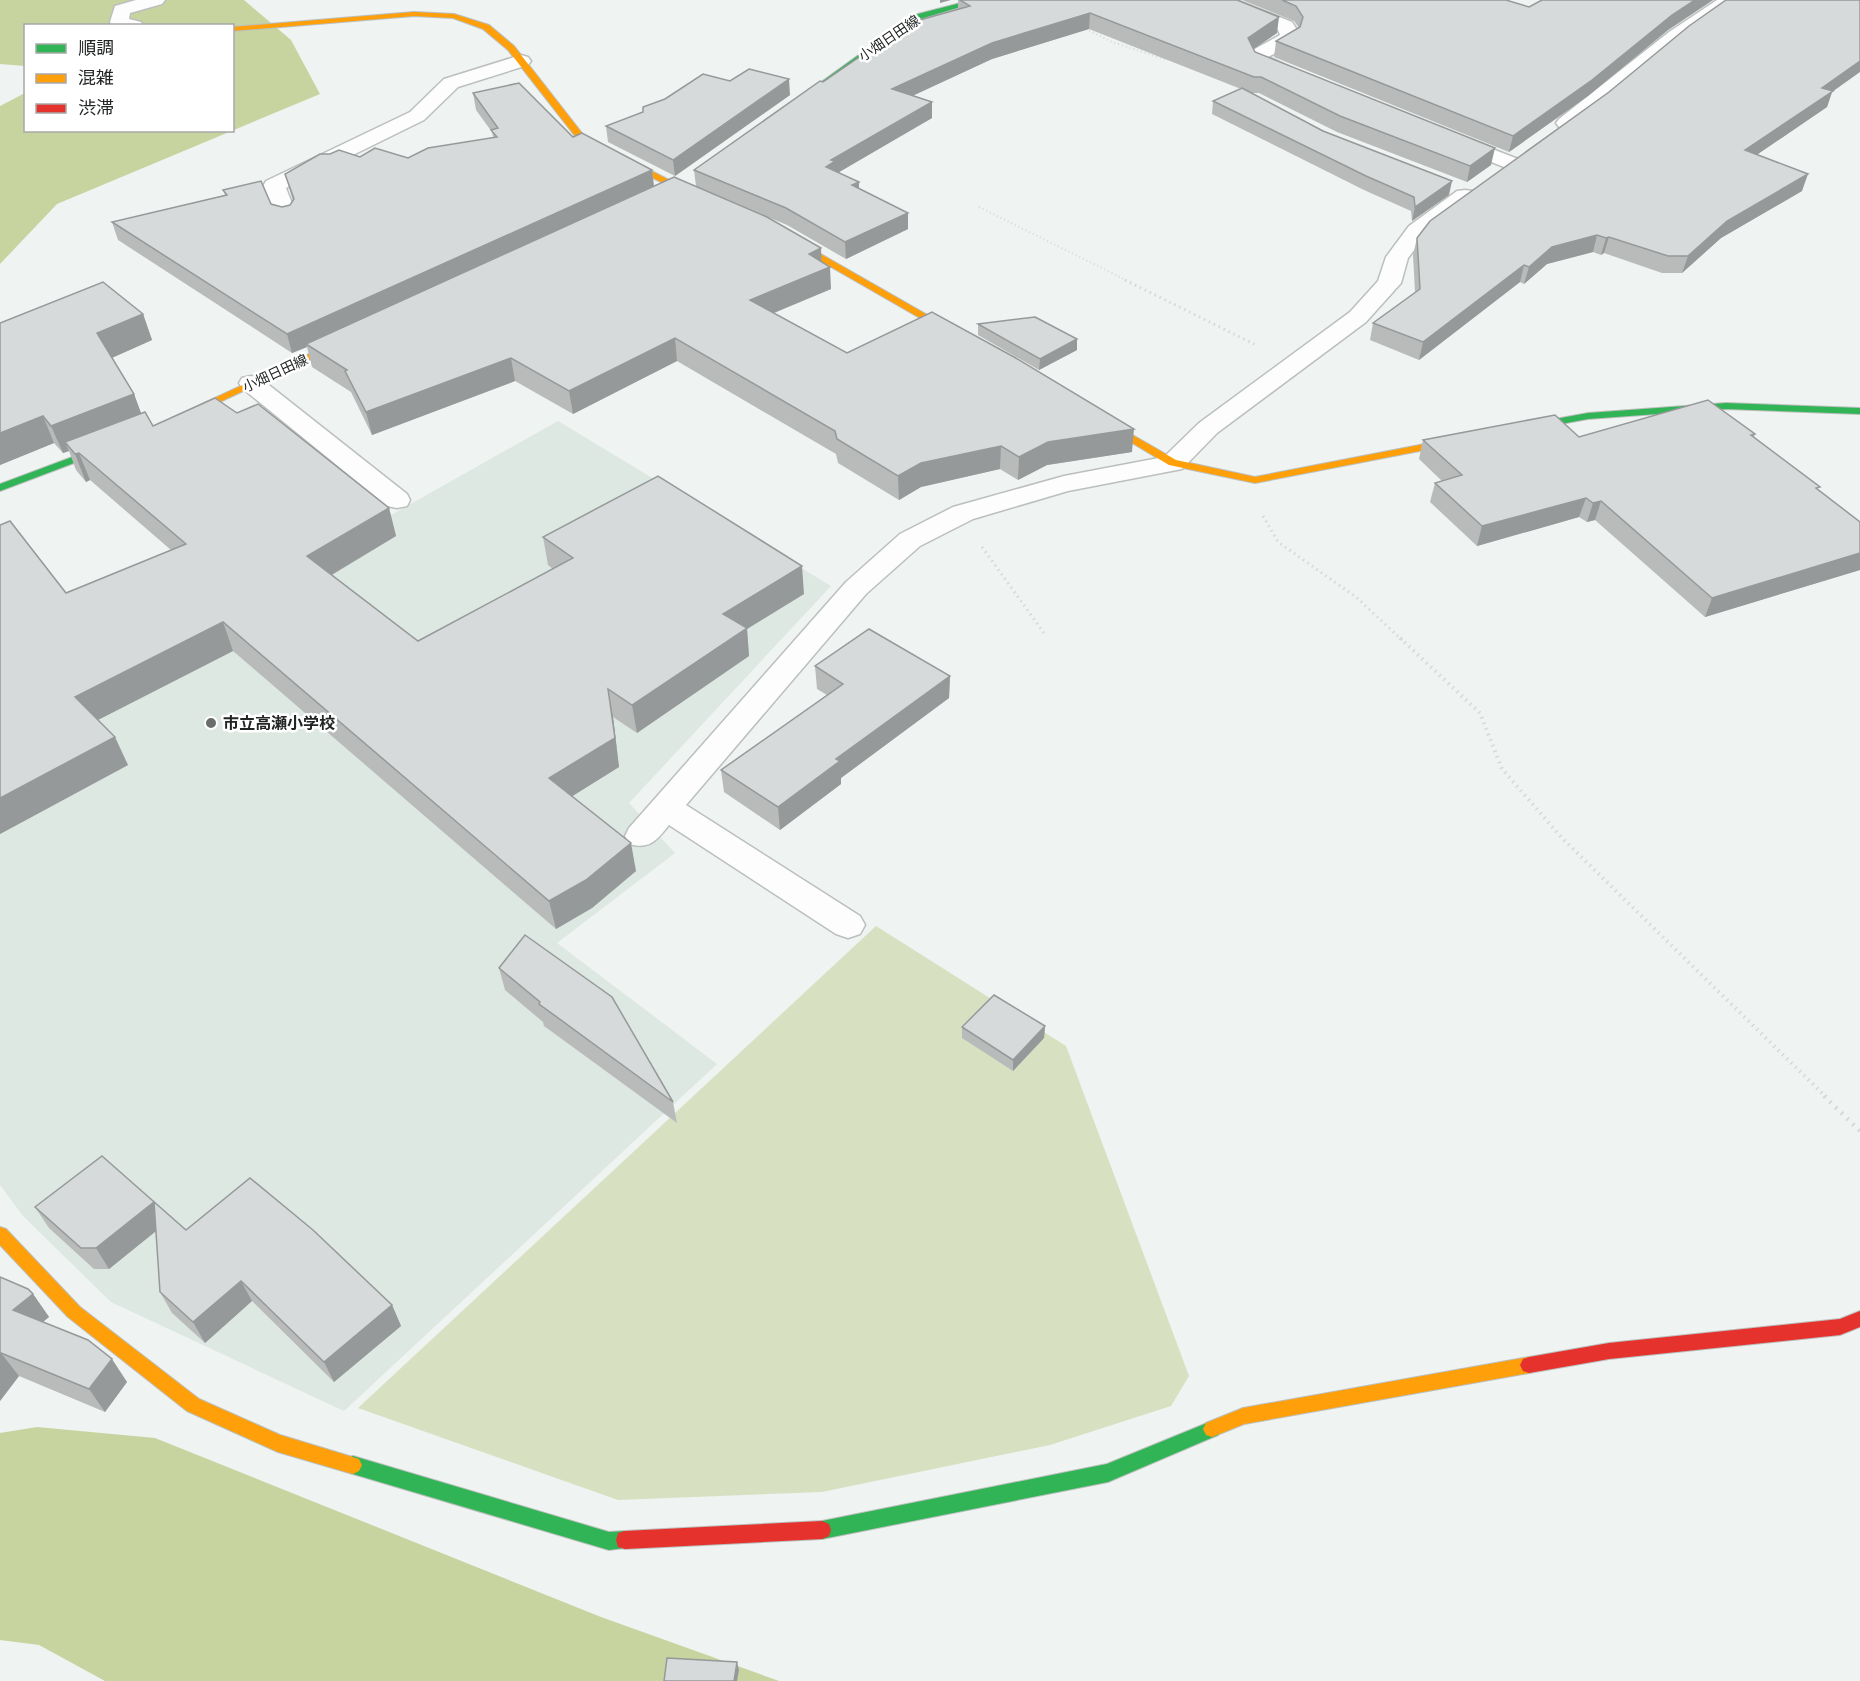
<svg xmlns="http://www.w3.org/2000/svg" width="1860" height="1681" viewBox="0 0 1860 1681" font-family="'DejaVu Sans','Noto Sans JP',sans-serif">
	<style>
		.built { fill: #dde8e2 }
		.green { fill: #d7e1c2 }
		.forest { fill: #c7d4a0 }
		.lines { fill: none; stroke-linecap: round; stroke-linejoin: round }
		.street-casing { stroke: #bbbfbd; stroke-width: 3 }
		.fast-casing { stroke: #bbbfbd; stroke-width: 2 }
		.slow-casing { stroke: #bbbfbd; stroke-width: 2 }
		.jam-casing { stroke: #bbbfbd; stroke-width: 2 }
		.path-far3 { stroke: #d7d8d8; stroke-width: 2; stroke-dasharray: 1 3; stroke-linecap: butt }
		.path-far2 { stroke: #d7d8d8; stroke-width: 3; stroke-dasharray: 1.5 4; stroke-linecap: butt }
		.path-far1 { stroke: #d7d8d8; stroke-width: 4; stroke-dasharray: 1.5 4.5; stroke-linecap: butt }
		.path { stroke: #d7d8d8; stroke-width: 4.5; stroke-dasharray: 2 6; stroke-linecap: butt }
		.street { fill: #fdfdfd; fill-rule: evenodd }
		.fast { fill: #30b455; fill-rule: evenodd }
		.slow { fill: #ff9f0a; fill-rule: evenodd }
		.jam { fill: #e5322d; fill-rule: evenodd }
		.wall { fill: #b9bbbb }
		.shaded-wall { fill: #969999 }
		.building { fill: #d7dada; stroke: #969999; stroke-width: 1.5 }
		.poi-dot { fill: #6a6d6c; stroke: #fff; stroke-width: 2 }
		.labels { text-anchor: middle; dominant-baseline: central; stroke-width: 5; stroke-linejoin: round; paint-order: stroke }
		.far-street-label { font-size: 14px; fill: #222524; stroke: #fff }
		.poi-label { font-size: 16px; font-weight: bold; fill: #222524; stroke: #fff; text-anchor: start }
	</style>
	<rect width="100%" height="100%" fill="#eff3f1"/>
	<path class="built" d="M 558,421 L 831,586 L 629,803 L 675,853 L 557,943 L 717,1064 L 344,1411 L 111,1302 L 23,1216 L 0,1185 L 0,603 L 55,625 L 313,559 Z"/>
	<path class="green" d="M 876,926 L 1066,1046 L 1189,1376 L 1171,1406 L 1050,1445 L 822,1492 L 618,1500 L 358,1408 Z"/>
	<g class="forest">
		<path d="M 0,0 L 244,0 L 291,40 L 320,94 L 57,204 L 0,264 L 0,106 L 25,93 L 26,130 L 232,130 L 232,26 L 26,26 L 25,66 L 0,64 Z"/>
		<path d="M 37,1427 L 155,1438 L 601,1617 L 779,1681 L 105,1681 L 39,1645 L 0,1640 L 0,1433 Z"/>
	</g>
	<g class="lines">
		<g class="street-casing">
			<g id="street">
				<path d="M 136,0 L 165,0 L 162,4 L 130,13 L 129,19 L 141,22 L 143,26 L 112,26 L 110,22 L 115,6 Z"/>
				<path d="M 1211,0 L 1236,0 L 1292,22 L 1299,33 L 1296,42 L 1268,57 L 1299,71 L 1302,75 L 1299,79 C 1283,83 1256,69 1248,55 L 1251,51 L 1280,35 L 1278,30 L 1214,4 Z"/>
				<path d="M 1717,0 L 1738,0 L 1683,40 L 1573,127 L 1559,127 L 1556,123 L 1559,119 L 1669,32 Z"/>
				<path d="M 521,55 L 528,57 L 531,61 L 528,65 L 458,87 L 424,120 L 286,188 L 297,216 L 294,221 L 286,223 L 278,221 L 263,186 L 266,181 L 410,112 L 444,79 Z"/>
				<path d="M 1451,133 L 1518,159 L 1521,163 L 1518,167 L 1511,169 L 1504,167 L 1444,143 L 1441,139 L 1444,135 Z"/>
				<path d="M 1465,190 L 1473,191 L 1476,196 L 1473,201 L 1425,236 L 1408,258 L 1401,283 L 1366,322 L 1217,433 L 1182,469 L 1068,491 L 973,519 L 920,546 L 866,594 L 686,805 L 860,916 L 865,925 L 860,934 L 848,938 L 836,934 L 669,825 C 657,840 650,850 629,844 L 625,836 L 629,828 L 846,582 L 900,534 L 953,507 L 1064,476 L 1164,457 L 1199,423 L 1350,312 L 1378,281 L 1386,257 L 1409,226 L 1457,191 Z"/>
				<path d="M 251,376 L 260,378 L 407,494 L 410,500 L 407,506 L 397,508 L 387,506 L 242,388 L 239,383 L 242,378 Z"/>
			</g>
		</g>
		<g class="fast-casing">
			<g id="fast">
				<path d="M 972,0 L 984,0 L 920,19 L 820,90 L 813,88 L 914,15 Z"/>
				<path d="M 1726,403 L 1860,408 L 1860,414 L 1726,409 L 1588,419 L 1517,432 L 1512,429 L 1517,426 L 1588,413 Z"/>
				<path d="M 115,441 L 119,442 L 119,446 L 0,491 L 0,484 Z"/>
				<path d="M 1212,1421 L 1218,1423 L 1221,1429 L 1218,1435 L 1108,1482 L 822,1539 L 815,1536 L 813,1530 L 815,1524 L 822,1521 L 1107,1464 Z"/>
				<path d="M 353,1456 L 609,1532 L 625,1531 L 632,1533 L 634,1540 L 632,1547 L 609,1550 L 353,1474 L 347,1471 L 344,1465 L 347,1459 Z"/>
			</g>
		</g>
		<g class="slow-casing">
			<g id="slow">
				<path d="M 414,12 L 454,14 L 489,25 L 514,46 L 585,137 L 708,200 L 701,202 L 579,141 L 508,50 L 483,29 L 453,18 L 414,16 L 232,31 L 232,27 Z"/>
				<path d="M 782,232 L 966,337 L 968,339 L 960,341 L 779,237 L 779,233 Z"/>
				<path d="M 350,335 L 353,336 L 353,340 L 181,420 L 173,420 L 172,418 Z"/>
				<path d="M 1096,414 L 1176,460 L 1255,477 L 1466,436 L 1471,439 L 1466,442 L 1255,483 L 1169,465 L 1092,419 L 1091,417 Z"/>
				<path d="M 0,1227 L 6,1229 L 80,1307 L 199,1399 L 280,1435 L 359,1459 L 362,1465 L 359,1471 L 353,1474 L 278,1452 L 187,1411 L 68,1317 L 0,1245 Z"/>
				<path d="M 1529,1357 L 1535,1359 L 1538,1365 L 1535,1371 L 1529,1373 L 1244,1424 L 1212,1437 L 1206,1435 L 1203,1429 L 1206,1423 L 1243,1408 Z"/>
			</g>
		</g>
		<g class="jam-casing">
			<g id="jam">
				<path d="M 1860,1311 L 1860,1327 L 1840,1335 L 1609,1359 L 1529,1373 L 1523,1371 L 1520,1365 L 1523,1359 L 1529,1357 L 1609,1343 L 1840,1319 Z"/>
				<path d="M 822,1521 L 829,1524 L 831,1530 L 829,1536 L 822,1539 L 625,1549 L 618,1547 L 616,1540 L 618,1533 L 625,1531 Z"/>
			</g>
		</g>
		<g class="path-far3">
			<path d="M 1082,27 L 1112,42 L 1167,60"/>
			<path d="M 979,207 L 1128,281"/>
		</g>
		<g class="path-far2">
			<path d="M 1125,280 L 1256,345"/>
			<path d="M 1263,516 L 1278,542 L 1356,597 L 1402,640"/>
			<path d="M 982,547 L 1044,633"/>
		</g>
		<path class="path-far1" d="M 1400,638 L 1480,713 L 1502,769 L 1562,838 L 1826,1097"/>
		<path class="path" d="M 1824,1096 L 1860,1131"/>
		<use href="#street" class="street"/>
		<use href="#fast" class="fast"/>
		<use href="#slow" class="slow"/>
		<use href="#jam" class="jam"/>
	</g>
	<g class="wall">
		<path d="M 958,0 L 1237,0 L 1277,33 L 1254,49 L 1255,52 L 1491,165 L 1467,182 L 1337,132 L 1259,93 L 1252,93 L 1246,91 L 1449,195 L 1412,221 L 1411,211 L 1364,190 L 1212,114 L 1213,101 L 1241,89 L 1089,29 L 992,59 L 913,95 L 932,102 L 932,118 L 838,172 L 859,188 L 908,213 L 908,229 L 846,259 L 787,225 L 715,195 L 822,262 L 831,289 L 774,313 L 847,353 L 1132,452 L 1047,465 L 1018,480 L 1000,469 L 921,487 L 899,500 L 838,463 L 836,454 L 677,361 L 573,414 L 515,381 L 372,435 L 351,392 L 312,367 L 307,347 L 292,353 L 118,240 L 112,222 L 225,195 L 223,190 L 282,207 L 290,205 L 293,201 L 285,174 L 360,157 L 408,158 L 493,137 L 492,132 L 476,110 L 473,93 L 573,137 L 652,170 L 654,186 L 696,186 L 694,170 L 823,82 L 958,9 Z"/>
		<path d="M 1242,0 L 1506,0 L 1529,7 L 1542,0 L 1713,0 L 1668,30 L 1588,96 L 1509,152 L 1274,57 L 1276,41 L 1299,28 L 1294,21 Z"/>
		<path d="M 730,81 L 790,95 L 675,176 L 608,142 L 606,126 Z"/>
		<path d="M 1609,92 L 1832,92 L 1827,107 L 1756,155 L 1802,191 L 1721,238 L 1682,273 L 1662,273 L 1604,253 L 1601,255 L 1593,252 L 1547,264 L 1524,284 L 1520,282 L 1419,360 L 1370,340 L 1373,323 L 1415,292 L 1413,255 L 1417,238 Z"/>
		<path d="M 143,314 L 152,340 L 112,358 L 134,394 L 141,414 L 153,426 L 237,413 L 389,508 L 396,536 L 332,575 L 418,641 L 553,569 L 548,565 L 543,537 L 804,594 L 747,629 L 749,656 L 637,733 L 613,717 L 619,767 L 572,796 L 636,871 L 592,908 L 556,929 L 233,651 L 98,720 L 128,765 L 0,834 L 0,525 L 66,593 L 171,550 L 90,480 L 86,482 L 76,470 L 69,451 L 63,453 L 54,443 L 0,465 L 0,323 Z"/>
		<path d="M 978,324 L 1077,350 L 1039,370 L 978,335 Z"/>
		<path d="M 1755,434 L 1754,437 L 1819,491 L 1860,522 L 1860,570 L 1705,617 L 1595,520 L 1587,522 L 1579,517 L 1477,546 L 1430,502 L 1435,483 L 1442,481 L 1419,459 L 1423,440 Z"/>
		<path d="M 815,666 L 950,676 L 949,698 L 841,778 L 841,784 L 780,830 L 724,792 L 721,770 L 827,695 L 817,689 Z"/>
		<path d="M 499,968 L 673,1102 L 677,1123 L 544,1026 L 543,1022 L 505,990 Z"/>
		<path d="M 1045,1026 L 1044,1038 L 1013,1071 L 962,1038 L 962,1027 Z"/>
		<path d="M 35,1207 L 186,1230 L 392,1305 L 401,1326 L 334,1382 L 252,1301 L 205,1343 L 172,1313 L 160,1292 L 156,1231 L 109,1269 L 94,1269 L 49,1228 Z"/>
		<path d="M 0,1277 L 33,1294 L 49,1317 L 43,1322 L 127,1382 L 105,1412 L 19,1376 L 0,1401 Z"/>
	</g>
	<g class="shaded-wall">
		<path d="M 940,0 L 951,0 L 940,3 Z"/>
		<path d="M 1695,0 L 1713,0 L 1668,30 L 1588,96 L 1509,152 L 1513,136 L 1672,15 Z"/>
		<path d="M 1090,13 L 1089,29 L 992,59 L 893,105 L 892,89 L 992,43 Z"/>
		<path d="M 1279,17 L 1277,33 L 1246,54 L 1248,38 Z"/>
		<path d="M 1860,61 L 1860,72 L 1832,92 L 1827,107 L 1739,167 L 1745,150 L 1822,88 Z"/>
		<path d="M 789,79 L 790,95 L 675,176 L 673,160 Z"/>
		<path d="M 932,102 L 932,118 L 836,174 L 826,167 L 831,160 Z"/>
		<path d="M 1495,148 L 1491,165 L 1467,182 L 1470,166 Z"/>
		<path d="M 652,170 L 654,188 L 306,344 L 307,347 L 292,353 L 287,334 Z"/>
		<path d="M 1808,174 L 1802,191 L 1721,238 L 1682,273 L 1688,256 L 1727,221 Z"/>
		<path d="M 1452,181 L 1449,195 L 1412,221 L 1415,207 Z"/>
		<path d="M 859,182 L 859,198 L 852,185 Z"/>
		<path d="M 908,213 L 908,229 L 846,259 L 845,242 Z"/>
		<path d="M 1597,235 L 1593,252 L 1547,264 L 1524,284 L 1529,267 L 1552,247 Z"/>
		<path d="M 1609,237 L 1604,253 L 1601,255 L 1606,238 Z"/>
		<path d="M 821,248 L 822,270 L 830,267 L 831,289 L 752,322 L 750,300 L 809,254 Z"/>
		<path d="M 1524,265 L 1520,282 L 1419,360 L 1423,342 Z"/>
		<path d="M 143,314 L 152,340 L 107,360 L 97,333 Z"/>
		<path d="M 675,338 L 677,361 L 573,414 L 569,391 Z"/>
		<path d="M 1077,339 L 1077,350 L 1039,370 L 1040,359 Z"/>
		<path d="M 511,358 L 515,381 L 372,435 L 366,412 Z"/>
		<path d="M 134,394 L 144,421 L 65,442 L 69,451 L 63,453 L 51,426 Z"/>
		<path d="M 43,416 L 54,443 L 0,465 L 0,433 Z"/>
		<path d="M 1134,429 L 1132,452 L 1047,465 L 1018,480 L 1019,457 L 1048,442 Z"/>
		<path d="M 1001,446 L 1000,469 L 921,487 L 899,500 L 898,476 L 921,463 Z"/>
		<path d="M 79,453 L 90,480 L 86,482 L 75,454 Z"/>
		<path d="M 1586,498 L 1579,517 L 1477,546 L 1482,526 Z"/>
		<path d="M 1601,501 L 1595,520 L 1587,522 L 1593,503 Z"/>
		<path d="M 389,508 L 396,536 L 316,584 L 307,556 Z"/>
		<path d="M 1860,553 L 1860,570 L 1705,617 L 1712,598 Z"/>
		<path d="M 802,566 L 804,594 L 747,629 L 749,656 L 637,733 L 632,705 L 723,614 Z"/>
		<path d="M 223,622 L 233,651 L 88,725 L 75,697 Z"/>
		<path d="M 950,676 L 949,698 L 841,778 L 841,784 L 780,830 L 778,807 L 836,759 Z"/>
		<path d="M 608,689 L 613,717 L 619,767 L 555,807 L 549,778 Z"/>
		<path d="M 115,737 L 128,765 L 0,834 L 0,798 Z"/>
		<path d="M 631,843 L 636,871 L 592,908 L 556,929 L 549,901 Z"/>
		<path d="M 1045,1026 L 1044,1038 L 1013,1071 L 1013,1060 Z"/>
		<path d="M 154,1202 L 166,1223 L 109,1269 L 96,1248 Z"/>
		<path d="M 241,1281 L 252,1301 L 205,1343 L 193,1322 Z"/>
		<path d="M 33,1294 L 49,1317 L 29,1333 L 13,1310 Z"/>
		<path d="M 392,1305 L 401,1326 L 334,1382 L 324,1362 Z"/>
		<path d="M 1,1353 L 19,1376 L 0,1401 L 0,1355 Z"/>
		<path d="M 112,1359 L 127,1382 L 105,1412 L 89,1389 Z"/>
		<path d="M 737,1662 L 739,1670 L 737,1681 L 734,1681 Z"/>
	</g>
	<g class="building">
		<path d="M 960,0 L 1237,0 L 1279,17 L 1248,38 L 1255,52 L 1495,148 L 1470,166 L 1340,116 L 1261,77 L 1254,77 L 1090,13 L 992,43 L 892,89 L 932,102 L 831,160 L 835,161 L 826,167 L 859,182 L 852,185 L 908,213 L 845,242 L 786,208 L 694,170 L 820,81 L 823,82 L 909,23 L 970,6 Z"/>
		<path d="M 1282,0 L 1506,0 L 1529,7 L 1542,0 L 1695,0 L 1672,15 L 1592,80 L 1513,136 L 1276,41 L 1300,27 L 1303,17 L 1296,6 Z"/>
		<path d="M 1726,0 L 1860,0 L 1860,61 L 1822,88 L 1833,91 L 1745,150 L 1808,174 L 1727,221 L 1688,256 L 1668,256 L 1609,237 L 1606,238 L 1597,235 L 1552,247 L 1529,267 L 1524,265 L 1423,342 L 1373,323 L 1420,289 L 1417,238 L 1430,221 L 1609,92 L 1689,26 Z"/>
		<path d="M 749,69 L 789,79 L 673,160 L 606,126 L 643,112 L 643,107 L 665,99 L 703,74 L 730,81 Z"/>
		<path d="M 519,83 L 573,137 L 582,133 L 652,170 L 287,334 L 112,222 L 227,195 L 223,190 L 261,181 L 271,204 L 282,207 L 290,205 L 294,199 L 285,174 L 320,154 L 330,154 L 339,150 L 360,157 L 375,148 L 408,158 L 428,148 L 497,137 L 491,130 L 498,128 L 473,93 Z"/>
		<path d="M 1242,88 L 1323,131 L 1452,181 L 1415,207 L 1414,197 L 1366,176 L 1213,101 Z"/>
		<path d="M 674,177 L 767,217 L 821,248 L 809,254 L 830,267 L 750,300 L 847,353 L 932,312 L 1014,357 L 1134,429 L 1048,442 L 1019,457 L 1001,446 L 921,463 L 898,476 L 837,439 L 835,431 L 675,338 L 569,391 L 511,358 L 366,412 L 345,371 L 347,370 L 306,344 Z"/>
		<path d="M 103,282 L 143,314 L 97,333 L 134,394 L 51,426 L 43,416 L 0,433 L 0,323 Z"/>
		<path d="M 1035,317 L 1077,339 L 1040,359 L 978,324 Z"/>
		<path d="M 215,398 L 237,413 L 258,404 L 389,508 L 307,556 L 418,641 L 573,558 L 543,537 L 658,476 L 802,566 L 723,614 L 747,628 L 632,705 L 608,689 L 615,738 L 549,778 L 631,843 L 586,880 L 549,901 L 223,622 L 75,697 L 115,737 L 0,798 L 0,525 L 10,521 L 66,593 L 186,544 L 79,453 L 75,454 L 65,442 L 145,412 L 153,426 Z"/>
		<path d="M 1708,400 L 1755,434 L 1751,435 L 1820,487 L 1816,488 L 1860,522 L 1860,553 L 1712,598 L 1601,501 L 1593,503 L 1586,498 L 1482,526 L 1435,483 L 1462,475 L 1423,440 L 1555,415 L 1579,437 Z"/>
		<path d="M 869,629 L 950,676 L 836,759 L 840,761 L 778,807 L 721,770 L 843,684 L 815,666 Z"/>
		<path d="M 525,935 L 612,997 L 673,1102 L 539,1004 L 540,1002 L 499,968 Z"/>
		<path d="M 994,995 L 1045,1026 L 1013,1060 L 962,1027 Z"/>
		<path d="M 102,1156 L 186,1230 L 250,1178 L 313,1230 L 392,1305 L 324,1362 L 241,1281 L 193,1322 L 160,1292 L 154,1202 L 96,1248 L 81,1248 L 35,1207 Z"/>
		<path d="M 0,1277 L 28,1289 L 33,1294 L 13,1310 L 88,1340 L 112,1359 L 89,1389 L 1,1353 L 0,1355 Z"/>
		<path d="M 667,1658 L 737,1662 L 734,1681 L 664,1681 Z"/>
	</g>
	<circle class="poi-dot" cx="211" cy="723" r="6"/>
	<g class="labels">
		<g class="far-street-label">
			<text transform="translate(889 38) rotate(-34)">小畑日田線</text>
			<text transform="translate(275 373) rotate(-25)">小畑日田線</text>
		</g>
		<g class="poi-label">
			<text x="223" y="723">市立高瀬小学校</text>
		</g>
	</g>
	<rect x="24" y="24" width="210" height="108" fill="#ffffff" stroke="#a7a8a7" stroke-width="1.5"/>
	<rect x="36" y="44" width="30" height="9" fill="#30b455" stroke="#a7a8a7" stroke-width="1.5"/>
	<text x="78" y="54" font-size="18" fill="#222524">順調</text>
	<rect x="36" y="74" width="30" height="9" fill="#ff9f0a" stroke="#a7a8a7" stroke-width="1.5"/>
	<text x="78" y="84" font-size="18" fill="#222524">混雑</text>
	<rect x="36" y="104" width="30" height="9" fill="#e5322d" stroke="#a7a8a7" stroke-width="1.5"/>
	<text x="78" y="114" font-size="18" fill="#222524">渋滞</text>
</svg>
